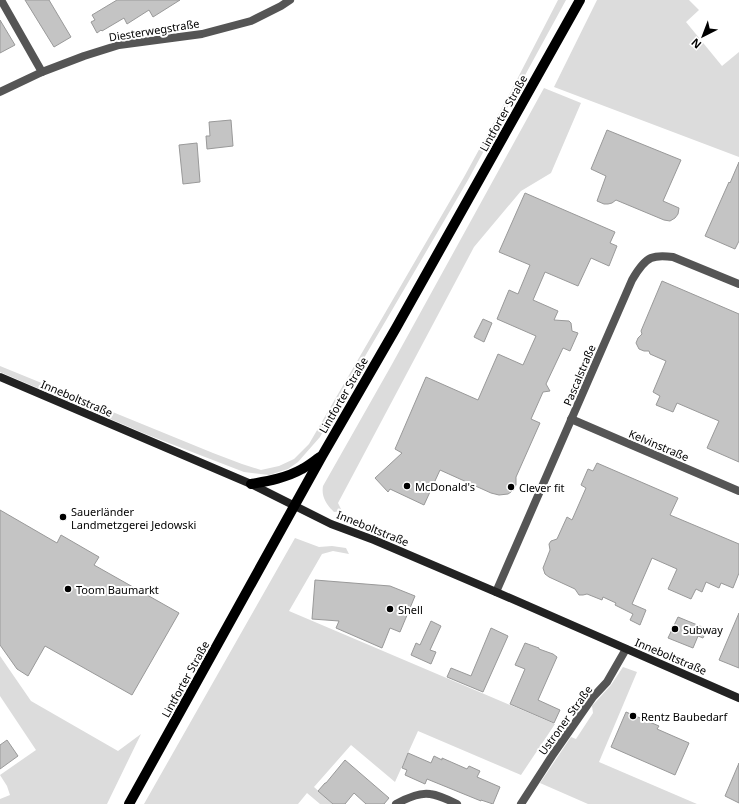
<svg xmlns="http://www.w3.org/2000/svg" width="739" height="804" viewBox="0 0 739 804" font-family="'Noto Sans',sans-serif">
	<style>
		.green { fill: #dcdcdc }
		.building { fill: #c4c4c4; stroke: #999 }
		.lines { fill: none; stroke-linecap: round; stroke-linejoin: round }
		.street { stroke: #555; stroke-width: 8 }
		.secondary { stroke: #222; stroke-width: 8 }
		.primary { stroke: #000; stroke-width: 10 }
		.poi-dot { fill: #000; stroke: #fff; stroke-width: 1.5 }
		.labels { text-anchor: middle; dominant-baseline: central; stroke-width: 4; stroke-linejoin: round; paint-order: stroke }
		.street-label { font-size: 11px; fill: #000; stroke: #fff }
		.poi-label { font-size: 11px; fill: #000; stroke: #fff; text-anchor: start }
	</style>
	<rect width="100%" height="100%" fill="#fff"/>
	<g class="green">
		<path d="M 558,0 L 566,0 L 468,180 L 350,382 L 320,437 L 298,462 L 288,469 L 269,475 L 244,472 L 148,435 L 0,372 L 0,366 L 213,453 L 242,464 L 261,470 L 279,466 L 294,459 L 309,444 L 464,177 L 510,93 Z"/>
		<path d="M 597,0 L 689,0 L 699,10 L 686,22 L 722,66 L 739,52 L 739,157 L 554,87 Z"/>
		<path d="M 544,88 L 581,103 L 551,173 L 521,191 L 474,247 L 338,503 L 342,511 L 334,512 C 327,505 321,497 323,486 L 391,366 Z"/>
		<path d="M 295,538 L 319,547 L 332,546 L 346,548 L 349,554 L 333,551 L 322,554 L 289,611 L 555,724 L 521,775 L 418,731 L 395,782 L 351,745 L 314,787 L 333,804 L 320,804 L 307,793 L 298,804 L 144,804 Z"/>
		<path d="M 0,656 L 31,701 L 118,751 L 141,734 L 107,804 L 0,804 L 0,799 L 10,795 L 7,786 L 0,775 L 36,750 L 0,696 Z"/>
		<path d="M 623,667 L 637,672 L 599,762 L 697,804 L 588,804 L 540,783 L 571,737 L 576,739 L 593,713 L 592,706 L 611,685 Z"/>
	</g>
	<g class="building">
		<path d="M 25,0 L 49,0 L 71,37 L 54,47 Z"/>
		<path d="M 117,0 L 180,0 L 153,17 L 149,10 L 127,24 L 124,18 L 102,31 L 101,30 L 97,33 L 91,22 L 95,20 L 92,15 Z"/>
		<path d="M 0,20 L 15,45 L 0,53 Z"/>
		<path d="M 231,120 L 233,146 L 207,149 L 206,136 L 210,136 L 209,122 Z"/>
		<path d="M 607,130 L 681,160 L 663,201 L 679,208 L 678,214 L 675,218 L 670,221 L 664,220 L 616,200 L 612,203 L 608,204 L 604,204 L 597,201 L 606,176 L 591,169 Z"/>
		<path d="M 197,143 L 200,182 L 183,184 L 179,145 Z"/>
		<path d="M 739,162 L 739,241 L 735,249 L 705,236 L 729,182 L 730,183 Z"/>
		<path d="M 525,193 L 615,232 L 610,243 L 617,246 L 609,266 L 591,258 L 578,286 L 545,272 L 533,300 L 558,311 L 554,320 L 569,321 L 571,323 L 572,331 L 578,333 L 570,351 L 563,348 L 546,384 L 550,391 L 543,392 L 531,419 L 540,423 L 516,477 L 516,485 L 511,492 L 508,494 L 499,495 L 491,493 L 440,470 L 424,505 L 390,489 L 388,492 L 375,478 L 402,453 L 395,449 L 426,377 L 478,400 L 498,354 L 523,365 L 536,336 L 497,319 L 509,290 L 518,294 L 530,265 L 499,252 Z"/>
		<path d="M 662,281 L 739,314 L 739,462 L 707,448 L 719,421 L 677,403 L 673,412 L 656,405 L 660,396 L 653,392 L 666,361 L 650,354 L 649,351 L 644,351 L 639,349 L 636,343 L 638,338 L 642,334 L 641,331 Z"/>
		<path d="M 483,319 L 492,323 L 484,342 L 474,337 Z"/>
		<path d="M 597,463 L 678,498 L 670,515 L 739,544 L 739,573 L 733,588 L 721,583 L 719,588 L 706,582 L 702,592 L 696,589 L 691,599 L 668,589 L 677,569 L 652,558 L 632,604 L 646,610 L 640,625 L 630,620 L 633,614 L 615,605 L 616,603 L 603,597 L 602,600 L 587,594 L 583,595 L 579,595 L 575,589 L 549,577 L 545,574 L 543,568 L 550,550 L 549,544 L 551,541 L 557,539 L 567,517 L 572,520 L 586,488 L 581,485 L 588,469 L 593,471 Z"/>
		<path d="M 0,510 L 57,543 L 61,535 L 99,557 L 94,565 L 179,613 L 132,695 L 45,646 L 28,676 L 17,669 L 0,645 Z"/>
		<path d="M 315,580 L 390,586 L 415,596 L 400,632 L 390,628 L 382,648 L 336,628 L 339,621 L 312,619 Z"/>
		<path d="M 739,613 L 739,668 L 719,660 Z"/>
		<path d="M 678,617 L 707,629 L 703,638 L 698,636 L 693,648 L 668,638 Z"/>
		<path d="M 431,621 L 441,626 L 430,650 L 436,652 L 431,664 L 411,655 L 416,643 L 420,645 Z"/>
		<path d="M 491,628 L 508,636 L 483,692 L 447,677 L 451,668 L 471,676 Z"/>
		<path d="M 525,643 L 539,648 L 539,649 L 553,654 L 557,657 L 538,700 L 560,710 L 554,723 L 510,704 L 525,669 L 515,665 Z"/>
		<path d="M 626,712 L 659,726 L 657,729 L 689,743 L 675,775 L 611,747 Z"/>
		<path d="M 7,740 L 18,756 L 0,769 L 0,745 Z"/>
		<path d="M 408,753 L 431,763 L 434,756 L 442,760 L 442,758 L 467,769 L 469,766 L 480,771 L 477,777 L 500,787 L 493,804 L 481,800 L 481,801 L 427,779 L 425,784 L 405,775 L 407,770 L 402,768 Z"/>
		<path d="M 345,760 L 389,798 L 384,804 L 366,804 L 354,793 L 345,804 L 333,804 L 318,791 L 325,783 L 326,783 Z"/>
		<path d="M 739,763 L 739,803 L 725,796 Z"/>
	</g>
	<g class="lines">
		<g class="street">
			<path d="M 1,0 L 42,72"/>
			<path d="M 0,92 L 42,72 L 84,56 L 119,45 L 202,34 L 251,21 L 281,6 L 290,0"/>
			<path d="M 571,419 L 739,491"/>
			<path d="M 496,592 L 632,280 C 636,273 644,261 651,258 C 658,255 666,256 673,257 L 739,284"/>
			<path d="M 396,804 C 405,799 419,792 430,794 C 438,795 449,800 457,804"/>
			<path d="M 521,804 L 552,756 L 593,697 L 607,682 L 626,649"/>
		</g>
		<path class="secondary" d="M 0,377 L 251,484 L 331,524 L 374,540 L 496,592 L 739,698"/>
		<g class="primary">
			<path d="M 251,484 C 268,481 286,478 302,469 C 308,466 314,461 320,457"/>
			<path d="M 129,804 L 322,456 L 396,328 L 580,0"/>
		</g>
	</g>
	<g class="poi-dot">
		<circle cx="407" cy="486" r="4"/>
		<circle cx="511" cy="487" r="4"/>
		<circle cx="63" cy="517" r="4"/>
		<circle cx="68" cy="589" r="4"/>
		<circle cx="390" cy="609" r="4"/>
		<circle cx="675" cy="629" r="4"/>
		<circle cx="633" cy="716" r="4"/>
	</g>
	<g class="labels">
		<g class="street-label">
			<text transform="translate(154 30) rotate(-9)">Diesterwegstraße</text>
			<text transform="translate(503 113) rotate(-61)">Lintforter Straße</text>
			<text transform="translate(579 375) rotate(-67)">Pascalstraße</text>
			<text transform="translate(343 395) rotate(-60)">Lintforter Straße</text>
			<text transform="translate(77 398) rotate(23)">Inneboltstraße</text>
			<text transform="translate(659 445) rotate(23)">Kelvinstraße</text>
			<text transform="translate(373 528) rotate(22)">Inneboltstraße</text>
			<text transform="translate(671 656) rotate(23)">Inneboltstraße</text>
			<text transform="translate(185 679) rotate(-61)">Lintforter Straße</text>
			<text transform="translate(565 720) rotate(-54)">Ustroner Straße</text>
		</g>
		<g class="poi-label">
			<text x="415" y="486">McDonald's</text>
			<text x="519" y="487">Clever fit</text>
			<text x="71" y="511">Sauerländer<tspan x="71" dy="13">Landmetzgerei Jedowski</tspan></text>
			<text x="76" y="589">Toom Baumarkt</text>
			<text x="398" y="609">Shell</text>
			<text x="683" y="629">Subway</text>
			<text x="641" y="716">Rentz Baubedarf</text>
		</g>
	</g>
	<g transform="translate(703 36) rotate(222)" stroke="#ffffff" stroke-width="3" paint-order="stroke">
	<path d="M0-3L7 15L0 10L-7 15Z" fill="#000000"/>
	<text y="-6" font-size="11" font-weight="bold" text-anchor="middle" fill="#000000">N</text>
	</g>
</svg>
